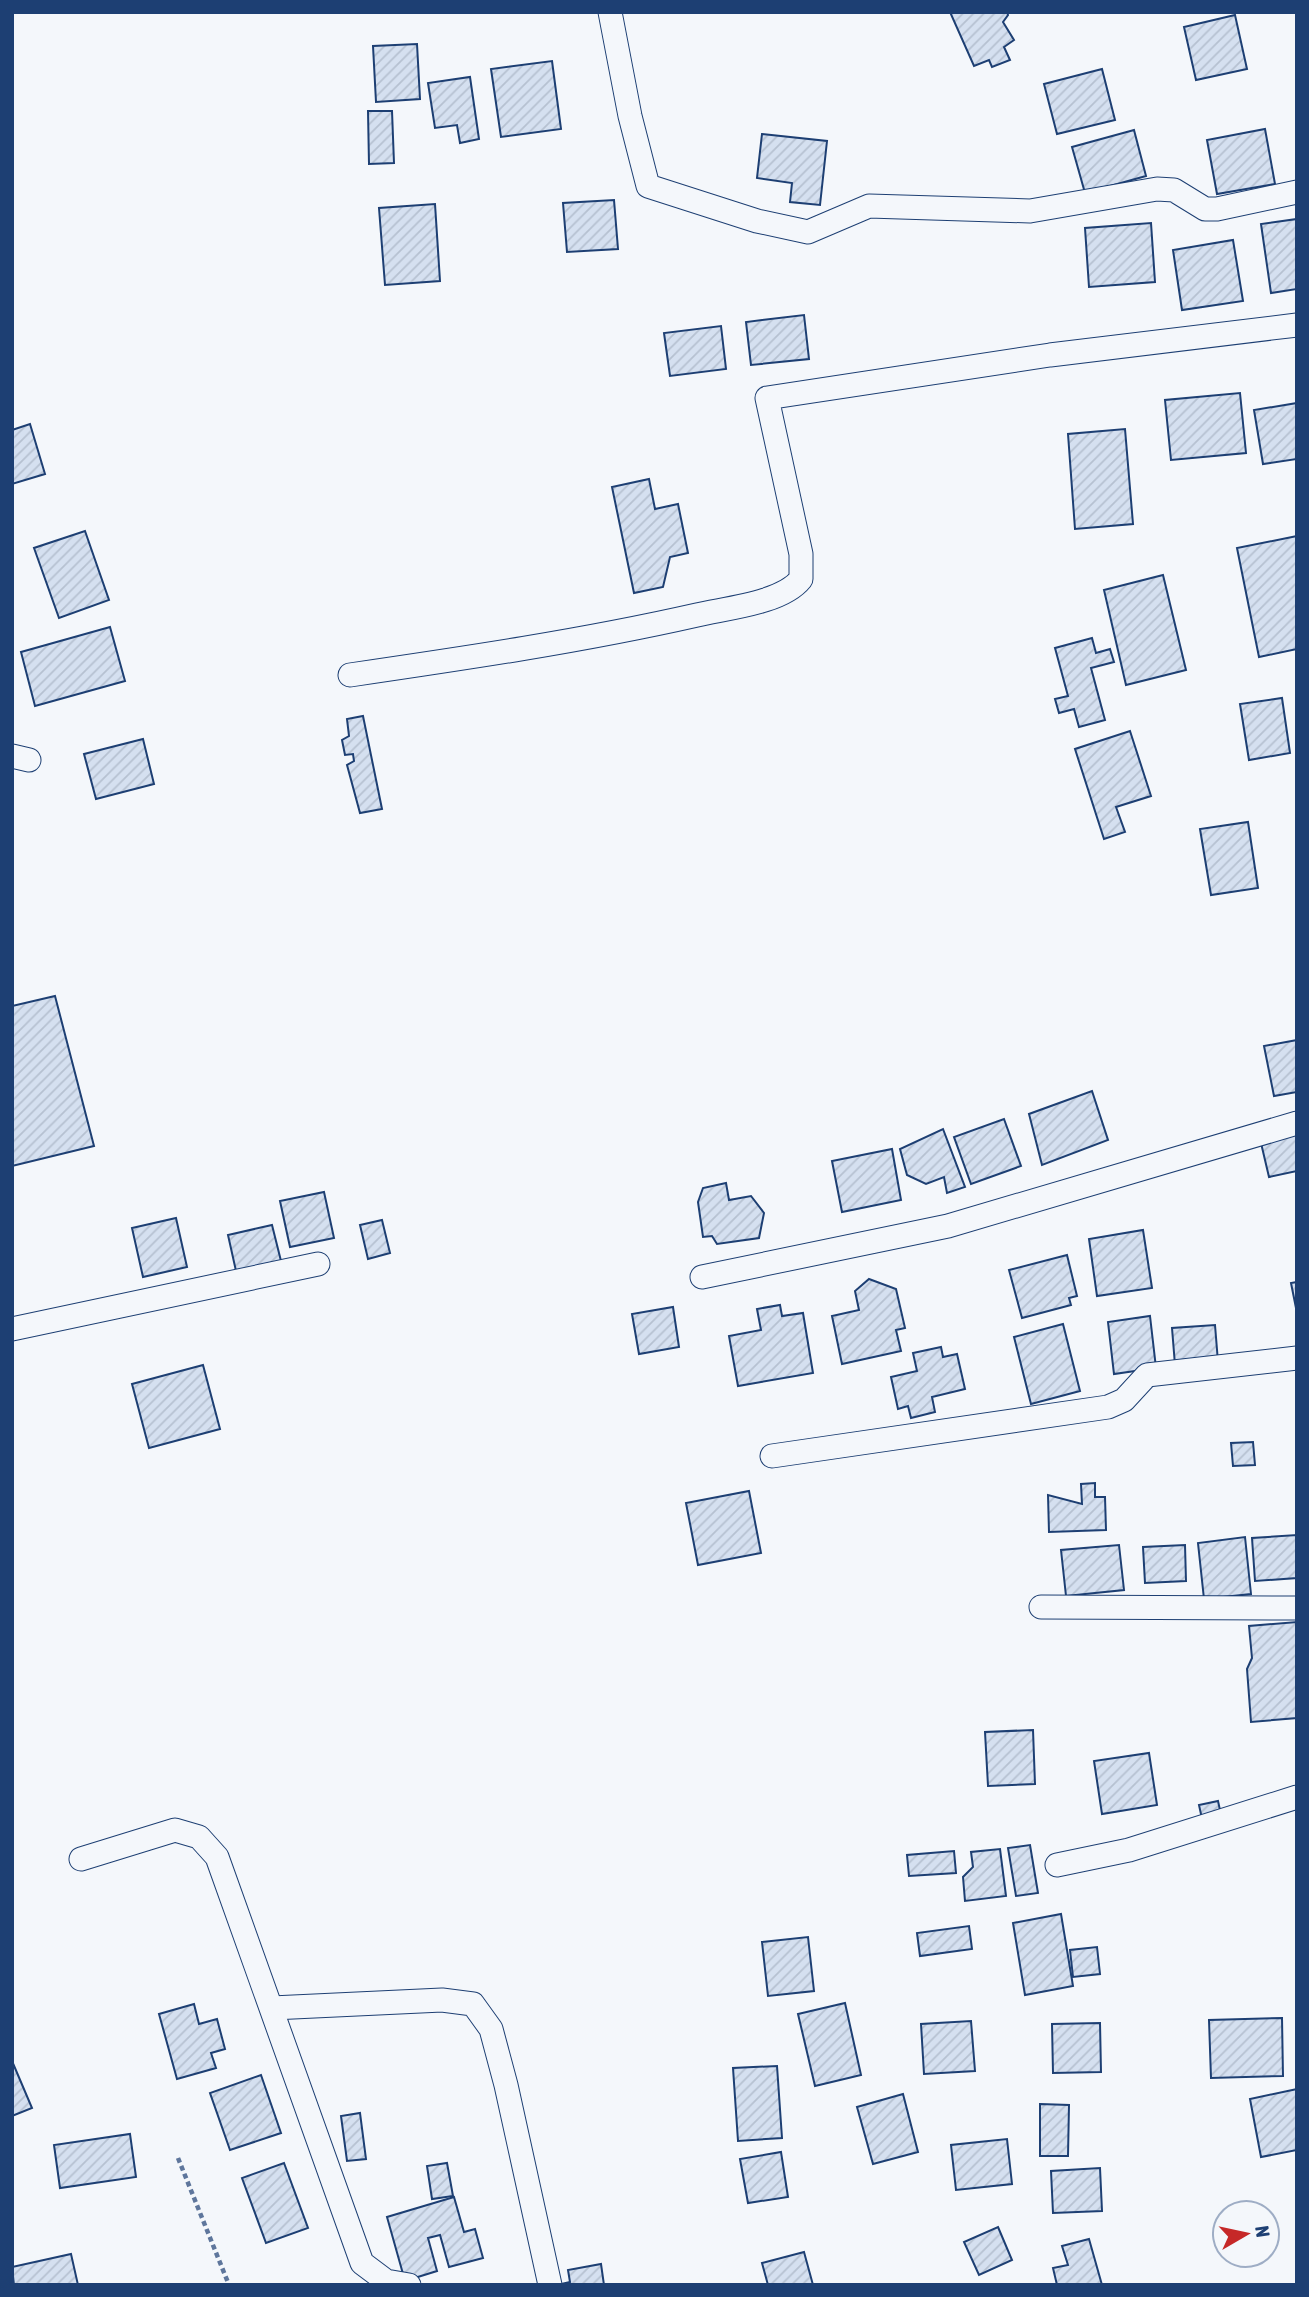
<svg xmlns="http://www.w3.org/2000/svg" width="1309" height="2297" viewBox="0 0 1309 2297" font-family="'Asap Condensed',sans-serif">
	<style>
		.building { fill: url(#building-hatch); stroke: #1d3f73; stroke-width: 2 }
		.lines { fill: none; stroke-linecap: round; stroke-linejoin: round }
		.minor-casing { stroke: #1d3f73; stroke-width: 25 }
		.path { stroke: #5e769c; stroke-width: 4.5; stroke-dasharray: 5 3.5; stroke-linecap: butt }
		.minor { stroke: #f4f7fb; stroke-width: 23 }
	</style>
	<defs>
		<pattern id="building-hatch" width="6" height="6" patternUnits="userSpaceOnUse" patternTransform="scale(1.75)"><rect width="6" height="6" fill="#d5e0f0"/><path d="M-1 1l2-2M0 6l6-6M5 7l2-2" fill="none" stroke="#b6c1d1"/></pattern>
	</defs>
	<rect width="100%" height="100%" fill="#f4f7fb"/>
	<g class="building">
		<path d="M 950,12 L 1007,12 L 1008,15 L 1003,22 L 1014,40 L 1004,47 L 1010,60 L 992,67 L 989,60 L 974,66 Z"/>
		<path d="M 1235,15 L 1247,69 L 1196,80 L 1184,27 Z"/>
		<path d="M 417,44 L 420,99 L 376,102 L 373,46 Z"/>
		<path d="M 552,61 L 561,129 L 501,137 L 491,69 Z"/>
		<path d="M 1102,69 L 1115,120 L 1057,134 L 1044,84 Z"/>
		<path d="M 470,77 L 479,139 L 460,143 L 457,125 L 435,128 L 428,83 Z"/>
		<path d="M 368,111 L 392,111 L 394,163 L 369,164 Z"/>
		<path d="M 1265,129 L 1275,184 L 1217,194 L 1207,140 Z"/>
		<path d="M 1134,130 L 1146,176 L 1085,193 L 1072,147 Z"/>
		<path d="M 762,134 L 827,141 L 820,205 L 790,202 L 792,183 L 757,178 Z"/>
		<path d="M 614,200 L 618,249 L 567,252 L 563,203 Z"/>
		<path d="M 435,204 L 440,281 L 385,285 L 379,208 Z"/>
		<path d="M 1297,219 L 1297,289 L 1271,293 L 1261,224 Z"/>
		<path d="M 1151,223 L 1155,282 L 1089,287 L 1085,228 Z"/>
		<path d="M 1233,240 L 1243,301 L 1182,310 L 1173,250 Z"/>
		<path d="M 804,315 L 809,359 L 751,365 L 746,322 Z"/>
		<path d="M 721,326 L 726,369 L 670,376 L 664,333 Z"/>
		<path d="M 1240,393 L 1246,453 L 1171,460 L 1165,400 Z"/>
		<path d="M 1297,403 L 1297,459 L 1263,464 L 1254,410 Z"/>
		<path d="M 30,424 L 45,474 L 12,484 L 12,430 Z"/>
		<path d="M 1125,429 L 1133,524 L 1075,529 L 1068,434 Z"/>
		<path d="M 649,479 L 655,509 L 678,504 L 688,553 L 670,557 L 663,587 L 634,593 L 612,487 Z"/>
		<path d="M 85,531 L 109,600 L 59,618 L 34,548 Z"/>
		<path d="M 1297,536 L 1297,649 L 1259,657 L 1237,548 Z"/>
		<path d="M 1163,575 L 1186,670 L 1126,685 L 1104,590 Z"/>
		<path d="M 110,627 L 125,681 L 35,706 L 21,652 Z"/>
		<path d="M 1092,638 L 1096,653 L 1110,649 L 1114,662 L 1091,668 L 1105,720 L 1079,727 L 1074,709 L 1059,713 L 1055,699 L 1068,696 L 1055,648 Z"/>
		<path d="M 1282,698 L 1290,753 L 1249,760 L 1240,704 Z"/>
		<path d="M 363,716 L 382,809 L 360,813 L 347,765 L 354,761 L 353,754 L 345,755 L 342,740 L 349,736 L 347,719 Z"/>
		<path d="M 1130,731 L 1151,796 L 1116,807 L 1125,832 L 1104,839 L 1075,749 Z"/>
		<path d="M 143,739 L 154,784 L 96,799 L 84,754 Z"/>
		<path d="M 1248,822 L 1258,888 L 1211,895 L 1200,829 Z"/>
		<path d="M 55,996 L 94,1146 L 12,1166 L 12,1006 Z"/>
		<path d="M 1297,1040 L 1297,1092 L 1274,1096 L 1264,1046 Z"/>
		<path d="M 1092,1091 L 1108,1140 L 1042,1165 L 1029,1114 Z"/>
		<path d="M 1004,1119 L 1021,1166 L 971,1184 L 954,1137 Z"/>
		<path d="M 943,1129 L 965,1187 L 947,1193 L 944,1177 L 926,1184 L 907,1175 L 900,1149 Z"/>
		<path d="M 1297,1134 L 1297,1171 L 1269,1177 L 1261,1143 Z"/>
		<path d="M 892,1149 L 901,1200 L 842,1212 L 832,1161 Z"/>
		<path d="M 726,1183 L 729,1200 L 751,1196 L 764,1213 L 759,1238 L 717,1244 L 712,1236 L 703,1237 L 698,1202 L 703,1188 Z"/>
		<path d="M 324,1192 L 334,1238 L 290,1247 L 280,1201 Z"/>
		<path d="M 176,1218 L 187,1267 L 143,1277 L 132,1228 Z"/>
		<path d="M 382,1220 L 390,1253 L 368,1259 L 360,1225 Z"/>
		<path d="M 272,1225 L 281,1261 L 236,1271 L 228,1235 Z"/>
		<path d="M 1143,1230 L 1152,1288 L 1097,1296 L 1089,1239 Z"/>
		<path d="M 1067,1255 L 1077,1296 L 1069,1298 L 1071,1305 L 1022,1318 L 1009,1270 Z"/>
		<path d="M 869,1279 L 896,1289 L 905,1328 L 896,1330 L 901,1351 L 842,1364 L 832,1316 L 859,1310 L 855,1291 Z"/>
		<path d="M 1297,1282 L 1297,1313 L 1291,1283 Z"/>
		<path d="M 780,1305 L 782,1316 L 803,1313 L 813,1373 L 738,1386 L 729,1336 L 761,1330 L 757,1309 Z"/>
		<path d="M 673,1307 L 679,1347 L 639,1354 L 632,1314 Z"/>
		<path d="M 1150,1316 L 1156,1368 L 1114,1374 L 1108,1322 Z"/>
		<path d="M 1063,1324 L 1080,1391 L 1031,1404 L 1014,1337 Z"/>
		<path d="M 1215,1325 L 1218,1362 L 1175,1365 L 1172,1328 Z"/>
		<path d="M 941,1347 L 943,1357 L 957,1354 L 965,1389 L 932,1397 L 935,1412 L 911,1418 L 908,1406 L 898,1409 L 891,1377 L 917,1371 L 913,1353 Z"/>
		<path d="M 203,1365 L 220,1429 L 149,1448 L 132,1384 Z"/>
		<path d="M 1253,1442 L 1255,1465 L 1233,1466 L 1231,1443 Z"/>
		<path d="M 1095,1483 L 1095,1497 L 1105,1497 L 1106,1530 L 1049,1532 L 1048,1495 L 1082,1504 L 1081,1484 Z"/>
		<path d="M 749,1491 L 761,1553 L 698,1565 L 686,1503 Z"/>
		<path d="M 1297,1535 L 1297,1578 L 1255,1581 L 1252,1538 Z"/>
		<path d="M 1245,1537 L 1251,1594 L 1204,1599 L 1198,1543 Z"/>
		<path d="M 1119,1545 L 1124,1590 L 1066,1596 L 1061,1550 Z"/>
		<path d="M 1185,1545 L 1186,1581 L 1145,1583 L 1143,1547 Z"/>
		<path d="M 1297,1622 L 1297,1718 L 1251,1722 L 1247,1669 L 1252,1658 L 1249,1626 Z"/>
		<path d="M 1033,1730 L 1035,1784 L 988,1786 L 985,1732 Z"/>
		<path d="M 1149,1753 L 1157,1805 L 1102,1814 L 1094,1761 Z"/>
		<path d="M 1218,1801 L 1223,1824 L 1204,1828 L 1199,1805 Z"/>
		<path d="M 1030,1845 L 1038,1893 L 1016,1896 L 1008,1848 Z"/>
		<path d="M 1000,1849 L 1006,1896 L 965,1901 L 963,1877 L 973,1867 L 971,1852 Z"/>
		<path d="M 954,1851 L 956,1873 L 909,1876 L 907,1855 Z"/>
		<path d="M 1061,1914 L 1073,1986 L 1025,1995 L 1013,1923 Z"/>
		<path d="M 969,1926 L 972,1949 L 920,1956 L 917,1933 Z"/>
		<path d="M 808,1937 L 814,1991 L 768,1996 L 762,1942 Z"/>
		<path d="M 1097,1947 L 1100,1974 L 1073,1977 L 1070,1950 Z"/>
		<path d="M 845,2003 L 861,2075 L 815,2086 L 798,2014 Z"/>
		<path d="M 194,2004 L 199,2024 L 217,2019 L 225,2049 L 211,2053 L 216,2068 L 177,2079 L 159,2014 Z"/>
		<path d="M 1282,2018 L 1283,2076 L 1211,2078 L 1209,2020 Z"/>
		<path d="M 971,2021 L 975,2071 L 924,2074 L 921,2024 Z"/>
		<path d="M 1100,2023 L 1101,2072 L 1053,2073 L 1052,2024 Z"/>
		<path d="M 12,2061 L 32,2108 L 12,2116 Z"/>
		<path d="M 777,2066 L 782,2138 L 738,2141 L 733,2068 Z"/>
		<path d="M 261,2075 L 281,2133 L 230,2150 L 210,2093 Z"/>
		<path d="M 1297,2089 L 1297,2150 L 1261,2157 L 1250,2099 Z"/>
		<path d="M 903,2094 L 918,2152 L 873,2164 L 857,2107 Z"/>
		<path d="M 1040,2104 L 1069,2105 L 1068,2156 L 1040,2156 Z"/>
		<path d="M 360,2113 L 366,2159 L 347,2161 L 341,2116 Z"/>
		<path d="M 130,2134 L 136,2177 L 60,2188 L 54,2145 Z"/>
		<path d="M 1007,2139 L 1012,2184 L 956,2190 L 951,2145 Z"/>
		<path d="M 781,2152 L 788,2197 L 748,2203 L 740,2159 Z"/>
		<path d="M 284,2163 L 308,2228 L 266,2243 L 242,2178 Z"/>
		<path d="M 447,2163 L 453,2196 L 432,2199 L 427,2166 Z"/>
		<path d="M 1100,2168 L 1102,2211 L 1053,2213 L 1051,2171 Z"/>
		<path d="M 454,2197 L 464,2232 L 475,2229 L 483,2258 L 449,2267 L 440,2235 L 428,2238 L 437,2271 L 405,2281 L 387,2217 Z"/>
		<path d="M 998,2227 L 1012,2260 L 979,2275 L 964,2242 Z"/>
		<path d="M 1089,2239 L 1102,2285 L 1057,2285 L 1053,2268 L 1068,2265 L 1062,2246 Z"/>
		<path d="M 804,2252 L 813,2285 L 768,2285 L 762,2263 Z"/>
		<path d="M 71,2254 L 78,2285 L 14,2285 L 12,2267 Z"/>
		<path d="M 601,2264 L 604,2285 L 557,2285 L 570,2282 L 568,2270 Z"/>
	</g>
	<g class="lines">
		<g class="minor-casing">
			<g id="minor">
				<path d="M 610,12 L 630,116 L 648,186 L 757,221 L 808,232 L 869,206 L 1030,211 L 1157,189 L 1174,190 L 1205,209 L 1217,209 L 1297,192"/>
				<path d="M 350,675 C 466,658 582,641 697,615 C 727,608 782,603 801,579 L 801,554 L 767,398 L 1050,355 L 1297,325"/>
				<path d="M 12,756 L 29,760"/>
				<path d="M 702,1277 L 948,1226 L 1297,1123"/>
				<path d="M 12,1329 L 318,1264"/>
				<path d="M 772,1456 L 1108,1407 L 1124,1400 L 1147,1375 L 1297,1358"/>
				<path d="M 1041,1607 L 1297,1608"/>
				<path d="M 81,1859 L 175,1830 L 199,1837 L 217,1857 L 362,2263 L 386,2281 L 409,2285"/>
				<path d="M 1057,1865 L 1129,1850 L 1297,1797"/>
				<path d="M 272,2008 L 442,2000 L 473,2004 L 491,2029 L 506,2085 L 550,2285"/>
			</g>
		</g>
		<path class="path" d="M 178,2158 L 229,2285"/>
		<use href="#minor" class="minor"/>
	</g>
	<rect width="1309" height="2297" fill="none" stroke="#1d3f73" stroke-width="28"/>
	<g transform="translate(1246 2234) rotate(81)"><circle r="33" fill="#f4f7fb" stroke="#9eadc5" stroke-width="2"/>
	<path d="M0-5L12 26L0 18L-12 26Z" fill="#c62828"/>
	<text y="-10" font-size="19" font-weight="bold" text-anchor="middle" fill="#1d3f73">N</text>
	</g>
</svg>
